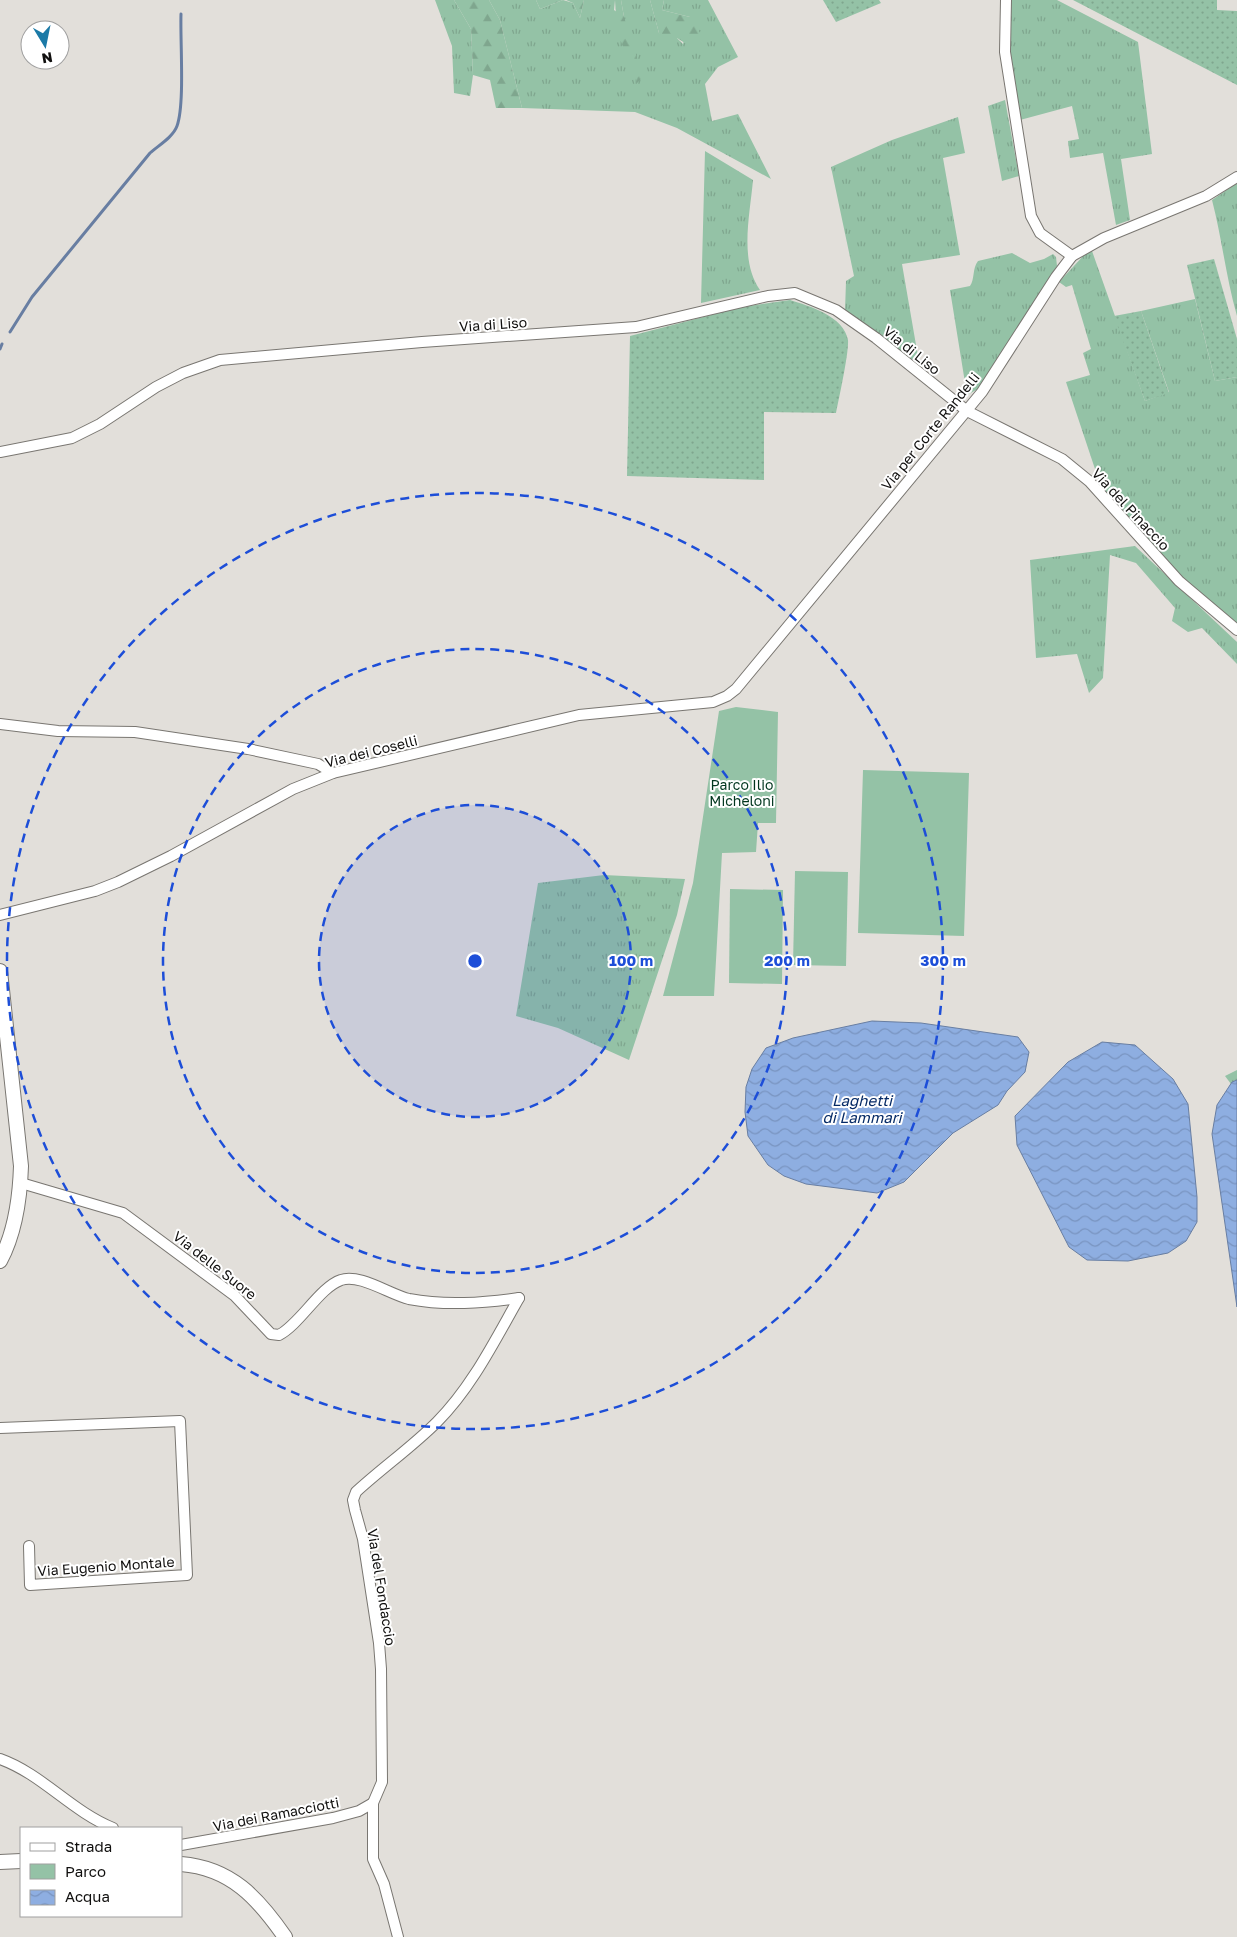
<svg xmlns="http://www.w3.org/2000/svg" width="1237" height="1937" viewBox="0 0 1237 1937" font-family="'Golos Text',sans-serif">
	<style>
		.grass { fill: url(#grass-tufts) }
		.forest { fill: url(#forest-firs) }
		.park { fill: #94c2a6 }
		.garden { fill: url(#garden-dots) }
		.water { fill: url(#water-waves); stroke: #687ea2 }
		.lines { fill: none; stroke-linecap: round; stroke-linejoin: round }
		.stream { stroke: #687ea2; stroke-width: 3 }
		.street-casing { stroke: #797671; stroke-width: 12 }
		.secondary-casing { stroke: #797671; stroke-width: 16 }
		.street { stroke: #fff; stroke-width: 10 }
		.secondary { stroke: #fff; stroke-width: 14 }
		.ring { fill: none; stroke: #1d4ed8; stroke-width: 2.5; stroke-dasharray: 9 6 }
		.labels { text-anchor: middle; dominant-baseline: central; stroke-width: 4; stroke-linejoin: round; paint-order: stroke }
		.street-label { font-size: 14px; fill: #100f0e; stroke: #fff }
		.park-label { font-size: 14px; fill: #01361e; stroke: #fff }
		.water-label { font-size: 15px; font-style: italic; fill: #042965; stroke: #fff }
		.centre { fill: #1d4ed8; stroke: #fff; stroke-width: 2.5 }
		.ring-label { font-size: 15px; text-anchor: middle; font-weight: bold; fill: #1d4ed8; stroke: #fff; stroke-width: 4; stroke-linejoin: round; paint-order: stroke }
	</style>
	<defs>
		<pattern id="grass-tufts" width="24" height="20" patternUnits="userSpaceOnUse" patternTransform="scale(1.25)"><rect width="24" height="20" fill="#94c2a6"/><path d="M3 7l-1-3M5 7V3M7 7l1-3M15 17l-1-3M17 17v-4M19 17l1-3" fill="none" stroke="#7fa68e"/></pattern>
		<pattern id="forest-firs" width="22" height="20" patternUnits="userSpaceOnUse" patternTransform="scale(1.25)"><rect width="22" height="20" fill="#94c2a6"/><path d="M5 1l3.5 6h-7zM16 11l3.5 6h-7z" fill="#7fa68e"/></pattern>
		<pattern id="garden-dots" width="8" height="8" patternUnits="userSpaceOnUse" patternTransform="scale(1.25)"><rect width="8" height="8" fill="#94c2a6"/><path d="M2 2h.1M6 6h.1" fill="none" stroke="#7fa68e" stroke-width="1.8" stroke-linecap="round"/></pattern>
		<pattern id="water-waves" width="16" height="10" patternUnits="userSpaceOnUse" patternTransform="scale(1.25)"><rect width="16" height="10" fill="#8eaee1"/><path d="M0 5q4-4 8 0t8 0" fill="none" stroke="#7994c0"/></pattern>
	</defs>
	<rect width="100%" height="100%" fill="#e2dfda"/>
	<g class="grass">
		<path d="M 435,0 L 454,0 L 471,29 L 473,75 L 470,96 L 454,93 L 452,46 Z"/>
		<path d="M 489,0 L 536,0 L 540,9 L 563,0 L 573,3 L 580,18 L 584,0 L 615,0 L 614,10 L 624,17 L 621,0 L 650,0 L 659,33 L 677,38 L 683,44 L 690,17 L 662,10 L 664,0 L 708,0 L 738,57 L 718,67 L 705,84 L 712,121 L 738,114 L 771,179 L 677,128 L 635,112 L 522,108 L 500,20 Z"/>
		<path d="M 1011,0 L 1057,0 L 1138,42 L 1152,154 L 1121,159 L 1130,220 L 1116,225 L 1103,153 L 1070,158 L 1068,141 L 1079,139 L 1072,106 L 1020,120 L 1009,49 Z"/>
		<path d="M 1005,100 L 1019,176 L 1002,181 L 988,106 Z"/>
		<path d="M 958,117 L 965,153 L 943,158 L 960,255 L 902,264 L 920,368 L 845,311 L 846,281 L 854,276 L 831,167 L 892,140 Z"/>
		<path d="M 705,151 L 753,180 C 750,215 739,260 760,290 L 701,303 Z"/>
		<path d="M 1237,183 L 1237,316 C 1226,277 1222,239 1212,200 Z"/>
		<path d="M 1092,251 L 1145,401 L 1169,392 L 1141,311 L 1195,299 L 1215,381 L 1237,377 L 1237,631 L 1176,576 L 1102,490 L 1066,382 L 1090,375 L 1083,353 L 1091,349 L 1072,285 L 1066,287 L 1059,282 L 1086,253 Z"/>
		<path d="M 1012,253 L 1030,263 L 1044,259 L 1053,254 L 1056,257 L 1057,266 L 978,389 L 967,395 L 950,290 L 970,286 C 975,279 972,269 978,261 Z"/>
		<path d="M 1135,546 L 1237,642 L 1237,664 L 1202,628 L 1188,632 L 1172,621 L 1175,608 L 1136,563 L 1110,555 L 1103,678 L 1089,693 L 1077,654 L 1036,658 L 1030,560 Z"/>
		<path d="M 604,875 L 685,879 L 677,915 L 629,1060 L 558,1028 L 516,1016 L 538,883 Z"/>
		<path d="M 1237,1070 L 1237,1080 L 1231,1084 L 1225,1076 Z"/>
	</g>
	<g class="forest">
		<path d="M 454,0 L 489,0 L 500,20 L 522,108 L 496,108 L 490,80 L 473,75 L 471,29 Z"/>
		<path d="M 536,0 L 563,0 L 540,9 Z"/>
		<path d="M 566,0 L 584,0 L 580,18 L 573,3 Z"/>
		<path d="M 615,0 L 621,0 L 624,17 L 643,77 L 637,83 L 617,31 Z"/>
		<path d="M 650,0 L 664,0 L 662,10 L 690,17 L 702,36 L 691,47 L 677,38 L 664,42 L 659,33 Z"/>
	</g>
	<g class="park">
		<path d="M 736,707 L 778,712 L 776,823 L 758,823 L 756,852 L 722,853 L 714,996 L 663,996 L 693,883 L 719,711 Z"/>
		<path d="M 863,770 L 969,773 L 964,936 L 858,933 Z"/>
		<path d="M 795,871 L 848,872 L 846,966 L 793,965 Z"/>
		<path d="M 730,889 L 783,890 L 782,984 L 729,983 Z"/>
	</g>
	<g class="garden">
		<path d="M 823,0 L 879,0 L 881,3 L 836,22 Z"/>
		<path d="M 1073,0 L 1217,0 L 1217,10 L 1237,11 L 1237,85 Z"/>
		<path d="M 1214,259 L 1237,339 L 1237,377 L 1215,381 L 1187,265 Z"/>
		<path d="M 790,300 C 809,306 844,316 848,340 C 849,353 839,398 836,413 L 764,412 L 764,480 L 627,476 L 630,336 L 742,307 Z"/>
		<path d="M 1141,311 L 1169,393 L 1145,401 L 1114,316 Z"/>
	</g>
	<g class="water">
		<path d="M 872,1021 L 921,1023 L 1018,1037 L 1029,1052 L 1025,1072 L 1007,1091 L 998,1105 L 953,1133 L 904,1182 L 877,1193 L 806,1184 L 784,1176 L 768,1165 L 748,1136 L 745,1112 L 746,1087 L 752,1069 L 766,1048 L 793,1038 Z"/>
		<path d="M 1102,1042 L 1135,1045 L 1173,1079 L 1188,1104 L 1197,1197 L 1197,1222 L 1186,1241 L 1168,1253 L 1128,1261 L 1087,1260 L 1069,1247 L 1017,1145 L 1015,1116 L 1068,1062 Z"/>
		<path d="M 1237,1080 L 1237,1307 L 1212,1134 L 1217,1105 L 1232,1082 Z"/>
	</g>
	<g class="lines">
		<g class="stream">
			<path d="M 10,332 L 32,297 L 150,153 C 159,145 173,137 177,126 C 185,104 180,40 181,14"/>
			<path d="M 0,349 L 2,344"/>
		</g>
		<g class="street-casing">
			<g id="street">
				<path d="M 1006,0 L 1005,52 L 1031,216 L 1040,233 L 1072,256"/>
				<path d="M 0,452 L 72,438 L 100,424 L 156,387 L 183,373 L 220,360 L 422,342 L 636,327 L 768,296 L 795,293 L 836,310 L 876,338 L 967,411 L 1062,459 L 1089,481 L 1179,581 L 1237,630"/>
				<path d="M 0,724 L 58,731 L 135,732 L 248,749 L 318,764 L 333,773"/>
				<path d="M 0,915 L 95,891 L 118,882 L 171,856 L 293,789 L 333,773 L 579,715 L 713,702 L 727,696 L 736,689 L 982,392 L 1056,277 L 1072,256 L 1104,238 L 1206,196 L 1237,177"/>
				<path d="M 21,1183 L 123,1213 L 235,1296 L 271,1334 L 279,1335 C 300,1324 320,1287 341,1280 C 359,1273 391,1295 409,1299 C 446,1306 483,1303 519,1298"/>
				<path d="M 0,1428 L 180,1421 L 187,1575 L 30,1585 L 29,1546"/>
				<path d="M 0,1759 C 42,1774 71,1811 113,1828"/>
				<path d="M 181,1845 L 333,1818 L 359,1811 L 373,1803"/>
				<path d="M 398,1937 L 384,1884 L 373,1859 L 373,1803 L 382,1782 L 381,1669 L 379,1643 L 363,1539 L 355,1510 L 353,1500 L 356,1492 C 382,1468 412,1447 437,1422 C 472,1387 495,1340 519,1298"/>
			</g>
		</g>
		<g class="secondary-casing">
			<g id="secondary">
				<path d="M 0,971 L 21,1166 C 20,1197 15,1233 0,1261"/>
				<path d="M 0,1862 L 21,1861"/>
				<path d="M 181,1864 C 231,1868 258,1898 285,1937"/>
			</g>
		</g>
		<use href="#street" class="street"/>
		<use href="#secondary" class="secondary"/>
	</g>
	<circle cx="475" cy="961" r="156" fill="#1d4ed8" fill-opacity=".12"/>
	<g class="ring">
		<circle cx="475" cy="961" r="156"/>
		<circle cx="475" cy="961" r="312"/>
		<circle cx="475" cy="961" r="468"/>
	</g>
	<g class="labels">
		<g class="street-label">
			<text transform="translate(493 324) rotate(-4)">Via di Liso</text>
			<text transform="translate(912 350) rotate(39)">Via di Liso</text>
			<text transform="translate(930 431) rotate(-51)">Via per Corte Randelli</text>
			<text transform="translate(1131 509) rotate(47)">Via del Pinaccio</text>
			<text transform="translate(371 751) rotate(-14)">Via dei Coselli</text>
			<text transform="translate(215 1265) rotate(38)">Via delle Suore</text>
			<text transform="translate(106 1566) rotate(-4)">Via Eugenio Montale</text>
			<text transform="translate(382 1587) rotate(81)">Via del Fondaccio</text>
			<text transform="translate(276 1814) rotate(-11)">Via dei Ramacciotti</text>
		</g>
		<g class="park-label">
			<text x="742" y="784">Parco Ilio<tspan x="742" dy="16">Micheloni</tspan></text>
		</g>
		<g class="water-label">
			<text x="862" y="1100">Laghetti<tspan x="862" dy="17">di Lammari</tspan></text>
		</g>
	</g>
	<circle cx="475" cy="961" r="8" class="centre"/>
	<g class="ring-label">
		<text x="631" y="966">100 m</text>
		<text x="787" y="966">200 m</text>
		<text x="943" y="966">300 m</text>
	</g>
	<rect x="20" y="1827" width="162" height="90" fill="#ffffff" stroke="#9f9f9f"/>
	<rect x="30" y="1843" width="25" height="8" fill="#ffffff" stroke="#9f9f9f"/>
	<text x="65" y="1852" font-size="15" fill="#100f0e">Strada</text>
	<rect x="30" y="1864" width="25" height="15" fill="#94c2a6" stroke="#9f9f9f"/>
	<text x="65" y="1877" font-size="15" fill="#100f0e">Parco</text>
	<rect x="30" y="1890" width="25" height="15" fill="url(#water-waves)" stroke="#9f9f9f"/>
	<text x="65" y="1902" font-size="15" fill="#100f0e">Acqua</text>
	<g transform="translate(45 45) rotate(170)"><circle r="24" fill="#ffffff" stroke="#9f9f9f"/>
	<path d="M0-4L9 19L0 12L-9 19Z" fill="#1b7aa7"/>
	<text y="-8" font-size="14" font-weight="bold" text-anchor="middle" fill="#100f0e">N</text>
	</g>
</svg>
